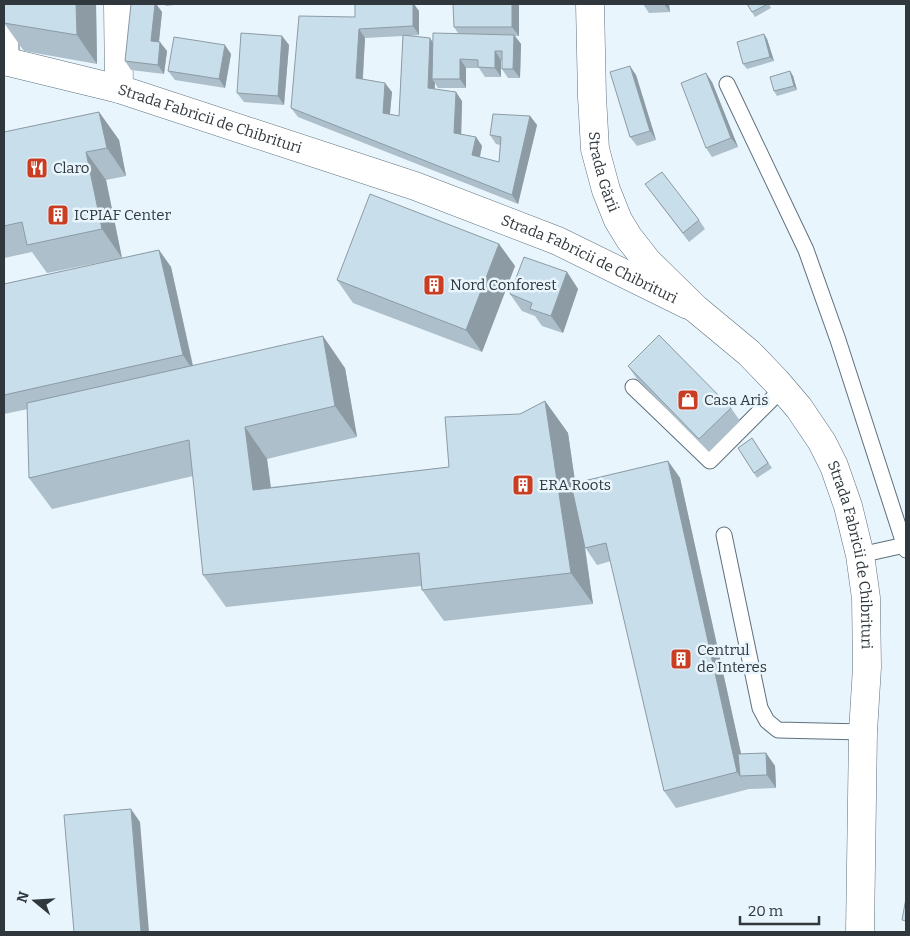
<svg xmlns="http://www.w3.org/2000/svg" width="910" height="936" viewBox="0 0 910 936" font-family="Bitter,serif">
	<style>
		.lines { fill: none; stroke-linecap: round; stroke-linejoin: round }
		.service-casing { stroke: #5e717d; stroke-width: 17 }
		.minor-casing { stroke: #5e717d; stroke-width: 29 }
		.tertiary-casing { stroke: #5e717d; stroke-width: 29 }
		.service { stroke: #fff; stroke-width: 15 }
		.minor { stroke: #fff; stroke-width: 28 }
		.tertiary { stroke: #fff; stroke-width: 28 }
		.wall { fill: #acbfca; fill-rule: evenodd }
		.shaded-wall { fill: #8c9ba4 }
		.building { fill: #c8deeb; stroke: #8c9ba4 }
		.labels { text-anchor: middle; dominant-baseline: central; stroke-width: 5; stroke-linejoin: round; paint-order: stroke }
		.street-label { font-size: 15px; fill: #30383d; stroke: #e8f5fd }
		.poi-label { font-size: 15px; fill: #30383d; stroke: #e8f5fd; text-anchor: start }
	</style>
	<rect width="100%" height="100%" fill="#e8f5fd"/>
	<g class="lines">
		<g class="service-casing">
			<g id="service">
				<path d="M 11,4 L 11,63"/>
				<path d="M 727,84 L 806,250 L 838,340 L 906,550"/>
				<path d="M 633,387 L 710,461 L 782,389"/>
				<path d="M 724,535 L 760,708 L 767,721 L 778,730 L 863,732"/>
				<path d="M 860,555 L 905,545"/>
			</g>
		</g>
		<g class="minor-casing">
			<g id="minor">
				<path d="M 118,4 L 119,89"/>
				<path id="s1" d="M 4,61 L 119,89 L 415,186 L 558,241 L 688,305"/>
			</g>
		</g>
		<g class="tertiary-casing">
			<g id="tertiary">
				<path id="s2" d="M 590,4 L 592,97 L 595,149 L 606,190 L 618,220 L 629,238 L 647,261 L 696,309 L 749,353 L 776,381 L 799,408 L 822,442 L 834,466 L 848,506 L 860,555 L 866,598 L 867,667 L 863,732 L 860,932"/>
			</g>
		</g>
		<use href="#service" class="service"/>
		<use href="#minor" class="minor"/>
		<use href="#tertiary" class="tertiary"/>
	</g>
	<g class="wall">
		<path d="M 96,4 L 97,64 L 24,51 L 4,23 Z"/>
		<path d="M 131,4 L 156,4 L 162,12 L 159,42 L 167,51 L 164,74 L 131,70 L 125,61 Z"/>
		<path d="M 165,4 L 183,4 L 166,6 Z"/>
		<path d="M 519,4 L 519,36 L 515,36 L 521,44 L 520,78 L 508,78 L 502,69 L 502,60 L 501,60 L 501,77 L 485,77 L 479,68 L 466,68 L 466,88 L 438,88 L 435,83 L 435,89 L 462,101 L 461,134 L 476,137 L 482,146 L 480,157 L 499,162 L 500,145 L 496,144 L 490,135 L 530,116 L 537,125 L 518,204 L 298,117 L 291,108 L 355,17 L 419,11 L 419,35 L 407,36 L 433,43 L 458,33 L 454,27 ZM 403,36 L 399,116 L 390,114 L 392,92 L 363,79 L 365,38 Z"/>
		<path d="M 643,4 L 669,4 L 670,12 L 649,13 Z"/>
		<path d="M 747,4 L 769,4 L 771,8 L 755,17 Z"/>
		<path d="M 764,34 L 767,39 L 774,61 L 747,69 L 743,64 Z"/>
		<path d="M 282,36 L 289,45 L 284,105 L 244,102 L 237,93 Z"/>
		<path d="M 231,54 L 225,88 L 175,80 L 168,71 Z"/>
		<path d="M 790,71 L 793,76 L 797,90 L 777,96 L 774,91 Z"/>
		<path d="M 636,75 L 656,140 L 637,146 L 630,137 Z"/>
		<path d="M 712,82 L 738,147 L 712,157 L 706,148 Z"/>
		<path d="M 99,112 L 119,140 L 126,176 L 106,180 L 122,258 L 47,273 L 32,252 L 4,258 L 4,132 Z"/>
		<path d="M 645,184 L 699,220 L 705,229 L 689,242 Z"/>
		<path d="M 499,244 L 515,266 L 482,352 L 353,303 L 337,280 Z"/>
		<path d="M 159,250 L 171,267 L 193,365 L 345,368 L 357,437 L 267,459 L 271,487 L 449,467 L 520,414 L 545,401 L 568,433 L 575,483 L 668,461 L 680,478 L 741,754 L 766,753 L 775,766 L 776,788 L 749,789 L 676,808 L 664,791 L 611,561 L 597,565 L 585,547 L 593,604 L 444,621 L 422,590 L 421,586 L 226,607 L 203,575 L 193,476 L 52,509 L 29,478 L 28,409 L 4,414 L 4,284 Z"/>
		<path d="M 567,272 L 578,289 L 563,333 L 542,326 L 535,316 L 522,311 L 510,294 Z"/>
		<path d="M 628,366 L 731,408 L 740,421 L 709,452 L 637,379 Z"/>
		<path d="M 752,438 L 772,468 L 757,478 L 738,448 Z"/>
	</g>
	<g class="shaded-wall">
		<path d="M 76,4 L 96,4 L 97,64 L 77,35 Z"/>
		<path d="M 155,4 L 156,4 L 162,12 L 158,50 L 151,41 Z"/>
		<path d="M 413,4 L 414,4 L 419,11 L 419,35 L 413,26 Z"/>
		<path d="M 512,4 L 519,4 L 519,36 L 512,27 Z"/>
		<path d="M 664,4 L 669,4 L 670,12 Z"/>
		<path d="M 359,29 L 365,38 L 362,87 L 356,78 Z"/>
		<path d="M 764,34 L 767,39 L 774,61 L 770,57 Z"/>
		<path d="M 514,35 L 521,44 L 520,78 L 513,69 Z"/>
		<path d="M 282,36 L 289,45 L 284,105 L 278,96 Z"/>
		<path d="M 430,38 L 436,47 L 432,79 L 435,83 L 434,97 L 428,88 Z"/>
		<path d="M 160,42 L 167,51 L 164,74 L 158,65 Z"/>
		<path d="M 225,45 L 231,54 L 225,88 L 219,79 Z"/>
		<path d="M 495,51 L 501,60 L 501,77 L 495,68 Z"/>
		<path d="M 460,59 L 466,68 L 466,88 L 460,79 Z"/>
		<path d="M 630,66 L 636,75 L 656,140 L 650,131 Z"/>
		<path d="M 790,71 L 793,76 L 797,90 L 794,86 Z"/>
		<path d="M 706,73 L 712,82 L 738,147 L 731,138 Z"/>
		<path d="M 385,83 L 392,92 L 389,122 L 383,113 Z"/>
		<path d="M 456,92 L 462,101 L 461,142 L 454,133 Z"/>
		<path d="M 99,112 L 119,140 L 126,176 L 107,148 Z"/>
		<path d="M 530,116 L 537,125 L 518,204 L 512,195 Z"/>
		<path d="M 476,137 L 482,146 L 478,165 L 472,155 Z"/>
		<path d="M 86,152 L 106,180 L 122,258 L 102,229 Z"/>
		<path d="M 499,244 L 515,266 L 482,352 L 466,330 Z"/>
		<path d="M 159,250 L 171,267 L 194,372 L 183,355 Z"/>
		<path d="M 567,272 L 578,289 L 563,333 L 551,316 Z"/>
		<path d="M 323,336 L 345,368 L 357,437 L 335,406 Z"/>
		<path d="M 545,401 L 568,433 L 593,604 L 571,573 Z"/>
		<path d="M 245,427 L 267,459 L 275,521 L 253,490 Z"/>
		<path d="M 668,461 L 680,478 L 746,776 L 740,776 L 749,789 L 737,772 Z"/>
		<path d="M 766,753 L 775,766 L 776,788 L 767,775 Z"/>
		<path d="M 131,809 L 140,822 L 149,932 L 141,932 Z"/>
	</g>
	<g class="building">
		<path d="M 4,4 L 76,4 L 77,35 L 4,23 Z"/>
		<path d="M 131,4 L 155,4 L 151,41 L 160,42 L 158,65 L 125,61 Z"/>
		<path d="M 355,4 L 413,4 L 413,26 L 359,29 L 356,78 L 385,83 L 383,113 L 399,116 L 403,35 L 430,38 L 428,88 L 456,92 L 454,133 L 476,137 L 472,155 L 499,162 L 501,137 L 490,135 L 493,114 L 530,116 L 512,195 L 291,108 L 299,16 L 355,17 Z"/>
		<path d="M 453,4 L 512,4 L 512,27 L 454,27 Z"/>
		<path d="M 747,4 L 768,4 L 752,12 Z"/>
		<path d="M 241,33 L 282,36 L 278,96 L 237,93 Z"/>
		<path d="M 433,33 L 514,35 L 513,69 L 502,69 L 502,51 L 495,51 L 495,68 L 478,67 L 478,60 L 460,59 L 460,79 L 432,79 Z"/>
		<path d="M 764,34 L 770,57 L 743,64 L 737,42 Z"/>
		<path d="M 174,37 L 225,45 L 219,79 L 168,71 Z"/>
		<path d="M 630,66 L 650,131 L 630,137 L 610,72 Z"/>
		<path d="M 790,71 L 794,86 L 774,91 L 770,77 Z"/>
		<path d="M 706,73 L 731,138 L 706,148 L 681,83 Z"/>
		<path d="M 99,112 L 107,148 L 86,152 L 102,229 L 27,245 L 22,222 L 4,226 L 4,132 Z"/>
		<path d="M 662,172 L 699,220 L 683,233 L 645,184 Z"/>
		<path d="M 370,194 L 499,244 L 466,330 L 337,280 Z"/>
		<path d="M 159,250 L 183,355 L 4,395 L 4,284 Z"/>
		<path d="M 524,257 L 567,272 L 551,316 L 530,309 L 532,303 L 510,294 Z"/>
		<path d="M 659,335 L 731,408 L 699,439 L 628,366 Z"/>
		<path d="M 323,336 L 335,406 L 245,427 L 253,490 L 449,467 L 445,417 L 520,414 L 545,401 L 571,573 L 422,590 L 419,553 L 203,575 L 189,440 L 29,478 L 27,403 Z"/>
		<path d="M 752,438 L 768,463 L 754,473 L 738,448 Z"/>
		<path d="M 668,461 L 737,772 L 664,791 L 606,543 L 585,548 L 571,484 Z"/>
		<path d="M 766,753 L 767,775 L 740,776 L 738,754 Z"/>
		<path d="M 131,809 L 141,932 L 74,932 L 64,815 Z"/>
		<path d="M 906,898 L 906,921 L 902,920 Z"/>
	</g>
	<defs>
		<g id="restaurant-square" transform="scale(1.125)"><rect x="-9" y="-9" width="18" height="18" rx="4" fill="#c93e23" stroke="#e8f5fd"/><path d="M-5-6h1v4h1v-4h1v4h1v-4h1v5L-1.5 .5V6h-2V.5L-5-1ZM5-6V6H3V1.5H1.5Q1.5-4 5-6Z" fill="#fff"/></g>
		<g id="building-square" transform="scale(1.125)"><rect x="-9" y="-9" width="18" height="18" rx="4" fill="#c93e23" stroke="#e8f5fd"/><path d="M-4-6H4V6H1V3H-1V6H-4ZM-2.5-4.3h1.7v1.8h-1.7ZM.8-4.3h1.7v1.8H.8ZM-2.5-1h1.7V.8h-1.7ZM.8-1h1.7V.8H.8Z" fill="#fff"/></g>
		<g id="shop-square" transform="scale(1.125)"><rect x="-9" y="-9" width="18" height="18" rx="4" fill="#c93e23" stroke="#e8f5fd"/><path d="M-5-2.5h2.3a2.7 3.5 0 0 1 5.4 0H5L5.5 6h-11ZM-1.5-2.5h3a1.5 2.3 0 0 0-3 0Z" fill="#fff"/></g>
	</defs>
	<g fill-rule="evenodd">
		<use href="#restaurant-square" x="37" y="168"/>
		<use href="#building-square" x="58" y="215"/>
		<use href="#building-square" x="434" y="285"/>
		<use href="#shop-square" x="688" y="400"/>
		<use href="#building-square" x="523" y="485"/>
		<use href="#building-square" x="681" y="659"/>
	</g>
	<g class="labels">
		<g class="street-label">
			<text stroke="none"><textPath href="#s1" startOffset="214">Strada Fabricii de Chibrituri</textPath></text>
			<text stroke="none"><textPath href="#s2" startOffset="169">Strada Gării</textPath></text>
			<text stroke="none"><textPath href="#s1" startOffset="619">Strada Fabricii de Chibrituri</textPath></text>
			<text stroke="none"><textPath href="#s2" startOffset="641">Strada Fabricii de Chibrituri</textPath></text>
		</g>
		<g class="poi-label">
			<text x="53" y="168">Claro</text>
			<text x="74" y="215">ICPIAF Center</text>
			<text x="450" y="285">Nord Conforest</text>
			<text x="704" y="400">Casa Aris</text>
			<text x="539" y="485">ERA Roots</text>
			<text x="697" y="650">Centrul<tspan x="697" dy="17">de Interes</tspan></text>
		</g>
	</g>
	<rect width="910" height="936" fill="none" stroke="#30383d" stroke-width="10"/>
	<g transform="translate(35 901) rotate(288)" stroke="#e8f5fd" stroke-width="4" paint-order="stroke">
	<path d="M0-4L9 19L0 12L-9 19Z" fill="#30383d"/>
	<text y="-8" font-size="14" font-weight="bold" text-anchor="middle" fill="#30383d">N</text>
	</g>
	<path d="M740 916v8h79v-8" fill="none" stroke="#30383d" stroke-width="2.5"/>
	<text x="748" y="916" font-size="15" fill="#30383d" stroke="#e8f5fd" stroke-width="4" paint-order="stroke">20 m</text>
</svg>
